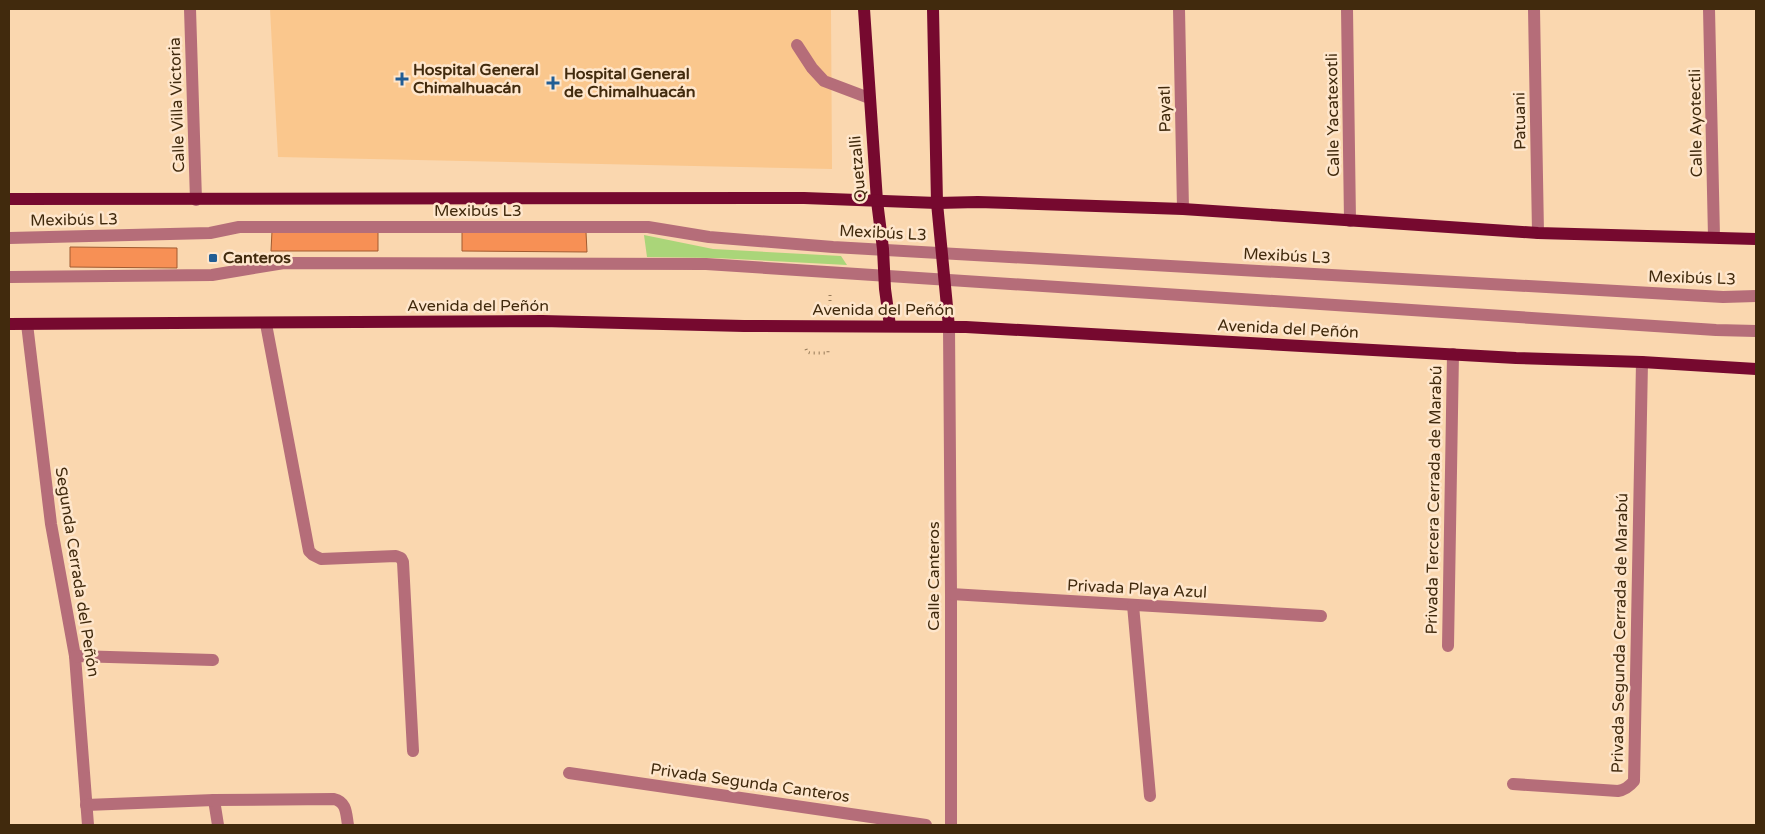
<svg xmlns="http://www.w3.org/2000/svg" width="1765" height="834" viewBox="0 0 1765 834" font-family="'Varela Round',sans-serif">
	<style>
		.built { fill: #fac78d }
		.green { fill: #aad579 }
		.building { fill: #f79055; stroke: #a15b31 }
		.lines { fill: none; stroke-linecap: round; stroke-linejoin: round }
		.path { stroke: #967a58; stroke-width: 3; stroke-dasharray: 1 4; stroke-linecap: butt }
		.minor { stroke: #b56d79; stroke-width: 12 }
		.major { stroke: #76092f; stroke-width: 12 }
		.poi-dot { fill: #215d94; stroke: #fee6cc; stroke-width: 2 }
		.labels { text-anchor: middle; dominant-baseline: central; stroke-width: 5; stroke-linejoin: round; paint-order: stroke }
		.poi-label { font-size: 16px; font-weight: bold; fill: #412a0d; stroke: #fee6cc; text-anchor: start }
		.street-label { font-size: 16px; fill: #412a0d; stroke: #fee6cc }
	</style>
	<rect width="100%" height="100%" fill="#fad7af"/>
	<path class="built" d="M 270,9 L 831,9 L 832,169 L 278,157 Z"/>
	<path class="green" d="M 644,235 L 713,249 L 841,256 L 847,265 L 715,258 L 647,257 Z"/>
	<g class="building">
		<path d="M 272,231 L 378,232 L 378,251 L 271,251 Z"/>
		<path d="M 462,231 L 586,232 L 587,252 L 462,251 Z"/>
		<path d="M 70,247 L 177,248 L 177,268 L 70,267 Z"/>
	</g>
	<g class="lines">
		<g class="path">
			<path d="M 830,306 L 830,293"/>
			<path d="M 806,349 L 807,352 L 810,353 L 828,353 L 828,348"/>
		</g>
		<g class="minor">
			<path d="M 190,9 L 196,200"/>
			<path d="M 1179,9 L 1183,209"/>
			<path d="M 1347,9 L 1350,221"/>
			<path d="M 1534,9 L 1538,233"/>
			<path d="M 1709,9 L 1714,237"/>
			<path d="M 797,45 L 812,68 L 824,81 L 869,98"/>
			<path d="M 9,238 L 210,233 L 239,227 L 648,227 L 709,237 L 833,247 L 1723,297 L 1756,296"/>
			<path d="M 9,277 L 212,275 L 284,263 L 706,264 L 1716,330 L 1756,331"/>
			<path d="M 27,324 L 51,524 L 75,656 L 88,825"/>
			<path d="M 266,324 L 309,551 L 313,555 L 321,559 L 396,556 L 401,558 L 403,562 L 413,751"/>
			<path d="M 949,327 L 951,594 L 951,825"/>
			<path d="M 951,594 L 1321,616"/>
			<path d="M 1133,605 L 1150,796"/>
			<path d="M 1448,646 L 1453,354"/>
			<path d="M 75,656 L 213,660"/>
			<path d="M 569,773 L 926,825"/>
			<path d="M 1513,784 L 1618,791 C 1625,790 1629,787 1634,781 L 1642,362"/>
			<path d="M 214,800 L 218,825"/>
			<path d="M 86,805 L 214,800 L 334,799 C 347,802 346,814 348,825"/>
		</g>
		<g class="major">
			<path d="M 864,9 L 877,201 L 883,249 L 885,289 L 890,326"/>
			<path d="M 933,9 L 937,203 L 949,327"/>
			<path d="M 9,199 L 804,198 L 937,203 L 978,202 L 1183,209 L 1538,233 L 1756,239"/>
			<path d="M 9,324 L 542,321 L 744,326 L 966,327 L 1516,358 L 1642,362 L 1756,369"/>
		</g>
	</g>
	<g class="poi-dot">
		<path d="M399.5 71.5h5v5h5v5h-5v5h-5v-5h-5v-5h5z"/>
		<path d="M550.5 75.5h5v5h5v5h-5v5h-5v-5h-5v-5h5z"/>
		<rect x="208" y="253" width="10" height="10" rx="2.5"/>
	</g>
	<g class="labels">
		<g class="poi-label">
			<text x="413" y="70">Hospital General<tspan x="413" dy="18">Chimalhuacán</tspan></text>
			<text x="564" y="74">Hospital General<tspan x="564" dy="18">de Chimalhuacán</tspan></text>
			<text x="223" y="258">Canteros</text>
		</g>
		<g class="street-label">
			<text transform="translate(177 105) rotate(-92)">Calle Villa Victoria</text>
			<text transform="translate(1165 109) rotate(-91)">Payatl</text>
			<text transform="translate(1333 115) rotate(-91)">Calle Yacatexotli</text>
			<text transform="translate(1520 121) rotate(-91)">Patuani</text>
			<text transform="translate(1696 123) rotate(-91)">Calle Ayotectli</text>
			<text transform="translate(858 169) rotate(-95)">Quetzalli</text>
			<text x="478" y="211">Mexibús L3</text>
			<text transform="translate(74 220) rotate(-1)">Mexibús L3</text>
			<text transform="translate(883 233) rotate(3)">Mexibús L3</text>
			<text transform="translate(1287 256) rotate(3)">Mexibús L3</text>
			<text transform="translate(1692 278) rotate(2)">Mexibús L3</text>
			<text x="478" y="306">Avenida del Peñón</text>
			<text x="883" y="310">Avenida del Peñón</text>
			<text transform="translate(1288 329) rotate(3)">Avenida del Peñón</text>
			<text transform="translate(1434 500) rotate(-89)">Privada Tercera Cerrada de Marabú</text>
			<text transform="translate(77 572) rotate(81)">Segunda Cerrada del Peñón</text>
			<text transform="translate(934 576) rotate(-90)">Calle Canteros</text>
			<text transform="translate(1137 589) rotate(3)">Privada Playa Azul</text>
			<text transform="translate(1620 633) rotate(-89)">Privada Segunda Cerrada de Marabú</text>
			<text transform="translate(750 783) rotate(8)">Privada Segunda Canteros</text>
		</g>
	</g>
	<rect width="1765" height="834" fill="none" stroke="#412a0d" stroke-width="20"/>
</svg>
